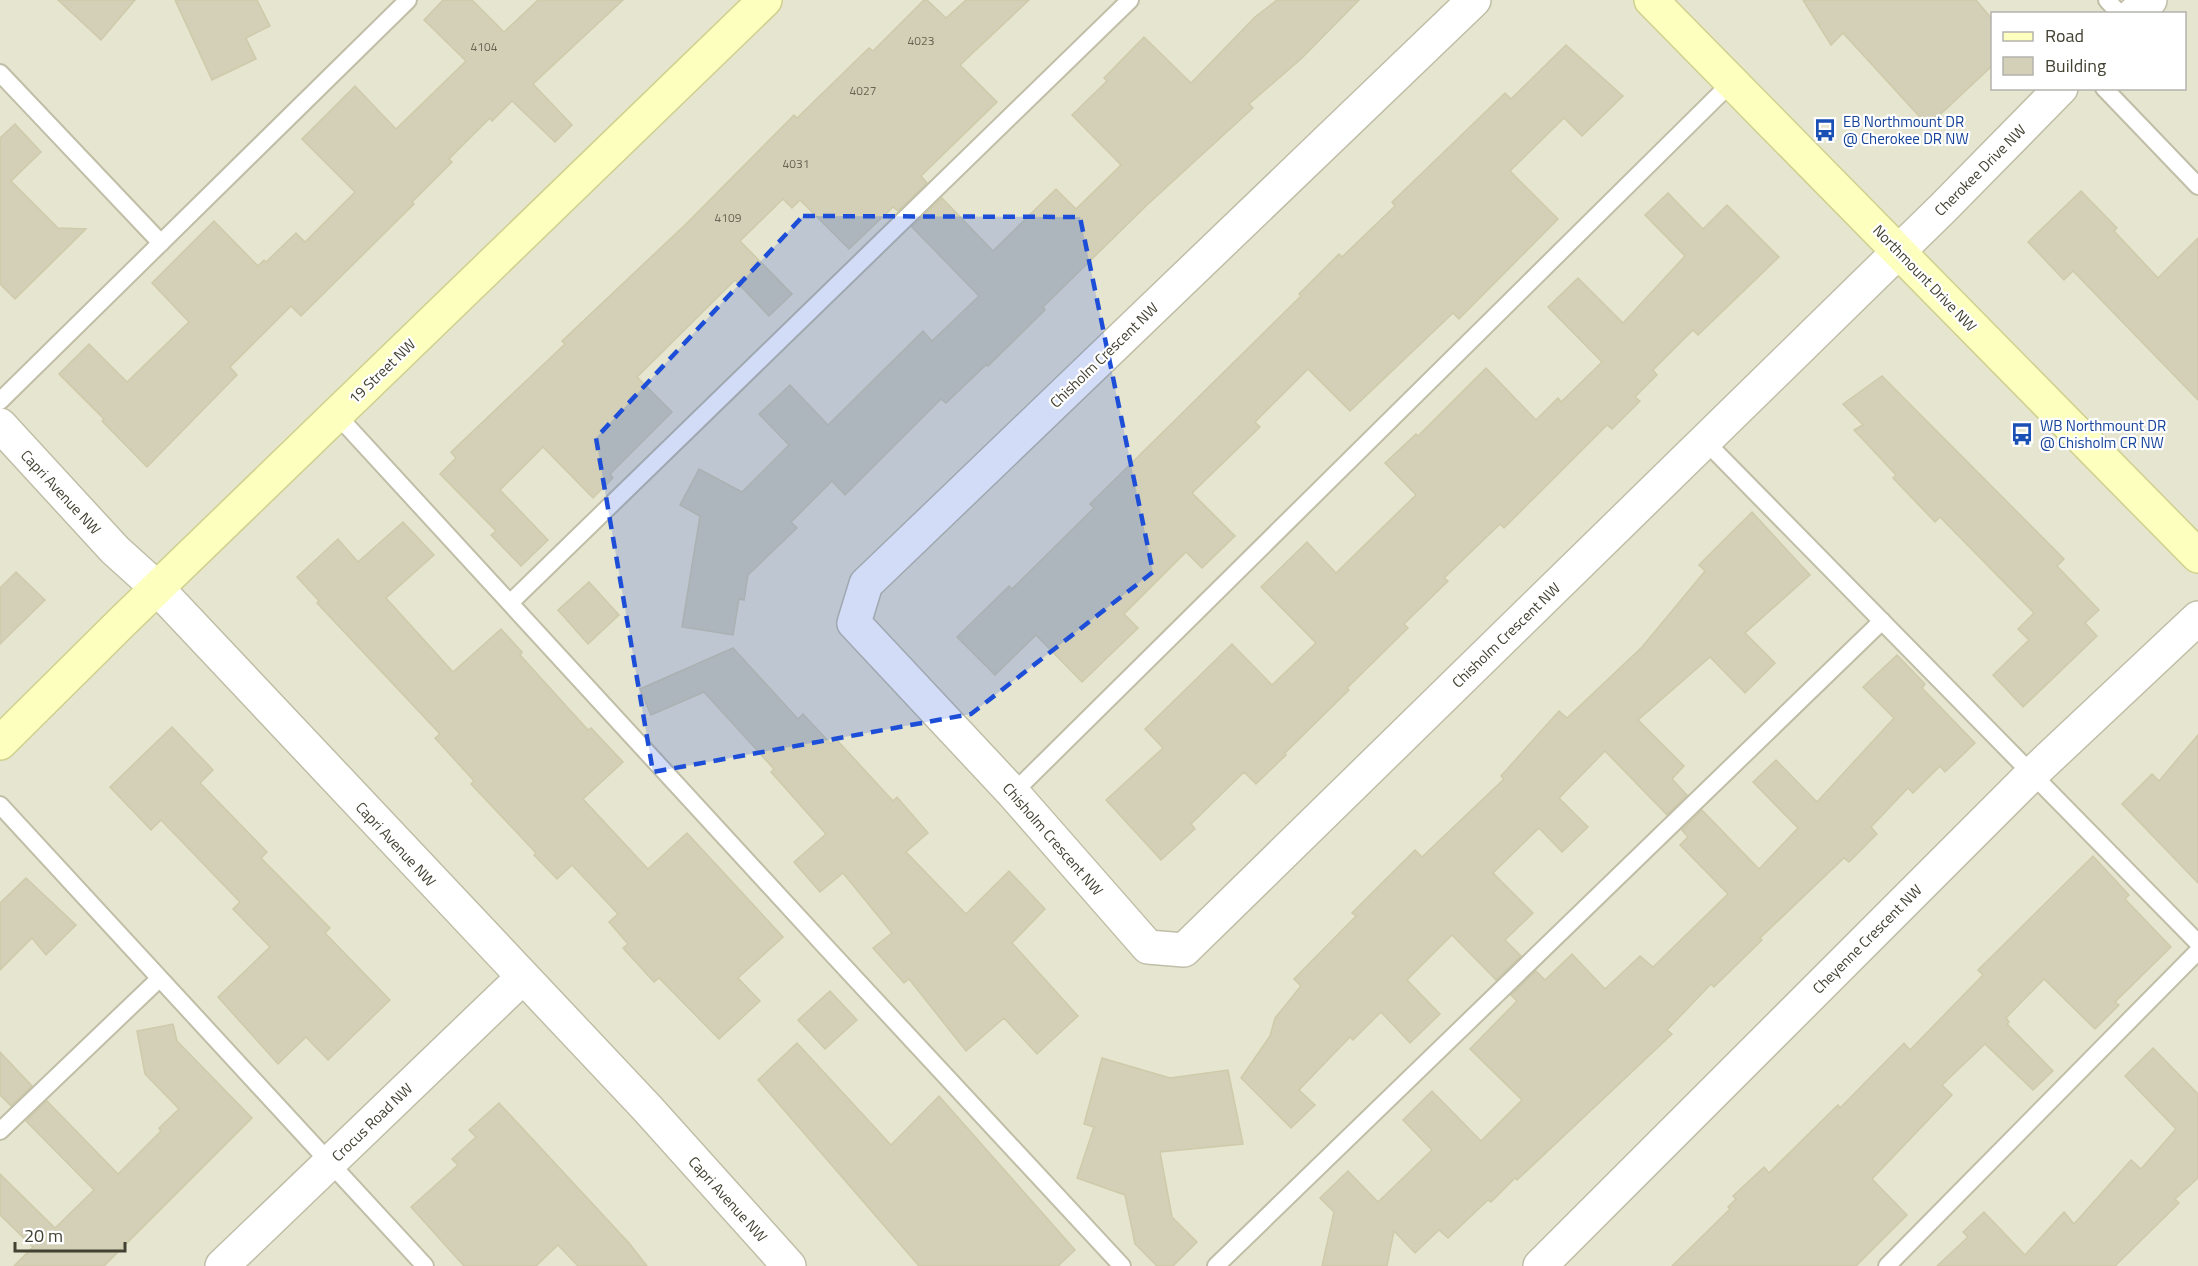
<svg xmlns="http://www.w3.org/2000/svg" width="2198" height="1266" viewBox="0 0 2198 1266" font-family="'Titillium Web',sans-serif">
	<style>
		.residential { fill: #e6e5d0; fill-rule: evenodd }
		.building { fill: #d3d0b7; stroke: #cecaaa; stroke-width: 1.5 }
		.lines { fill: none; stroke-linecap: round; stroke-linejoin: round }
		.lane-casing { stroke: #c0bea7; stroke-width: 20 }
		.street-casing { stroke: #c0bea7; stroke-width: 36 }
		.secondary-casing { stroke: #cfd08e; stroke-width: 36 }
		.lane { stroke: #fff; stroke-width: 16 }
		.street { stroke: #fff; stroke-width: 33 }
		.secondary { stroke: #fdffbe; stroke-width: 33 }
		.marked { fill: #1d4ed8; fill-opacity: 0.2; stroke: #1d4ed8; stroke-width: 4.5; stroke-dasharray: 12 8; stroke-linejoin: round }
		.labels { text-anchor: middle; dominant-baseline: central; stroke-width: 4.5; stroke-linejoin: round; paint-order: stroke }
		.number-label { font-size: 12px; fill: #676553 }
		.transit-label { font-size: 15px; fill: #164399; stroke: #fff; text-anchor: start }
		.street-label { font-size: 15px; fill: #434132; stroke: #fff }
	</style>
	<rect width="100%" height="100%" fill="#f2f1e2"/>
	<path class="residential" d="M 0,0 L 2198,0 L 2198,1266 L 0,1266 ZM 1992,14 L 2184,14 L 2184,88 L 1992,88 Z"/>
	<g class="building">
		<path d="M 58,0 L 135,0 L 101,40 Z"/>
		<path d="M 175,0 L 257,0 L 270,26 L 246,38 L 256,59 L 212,80 Z"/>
		<path d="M 443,0 L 472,0 L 504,32 L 538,0 L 623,0 L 533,84 L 572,125 L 555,142 L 512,101 L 492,121 L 490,118 L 449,159 L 452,162 L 412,202 L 414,204 L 301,316 L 291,306 L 230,367 L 237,375 L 147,467 L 102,421 L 104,419 L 59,374 L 89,344 L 127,382 L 189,322 L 152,283 L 214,221 L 258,266 L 264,260 L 266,262 L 296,233 L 305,242 L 355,192 L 302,139 L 355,86 L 396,129 L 466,61 L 424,20 Z"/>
		<path d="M 924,0 L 927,0 L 946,18 L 966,0 L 1029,0 L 960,65 L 997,102 L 921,176 L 927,183 L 898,211 L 893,207 L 849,249 L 800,200 L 792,208 L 783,199 L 740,241 L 792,294 L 769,316 L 735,280 L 637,377 L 672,412 L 610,474 L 613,478 L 593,498 L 543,447 L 500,490 L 548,540 L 521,566 L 491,535 L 496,531 L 440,474 L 456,458 L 451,452 L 565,344 L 562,341 L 686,224 L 794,115 L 797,118 L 869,48 L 873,51 Z"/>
		<path d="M 1277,0 L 1359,0 L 1302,58 L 1249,104 L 1253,108 L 1147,205 L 1043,307 L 1045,310 L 988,366 L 986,365 L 946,403 L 941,399 L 845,495 L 832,481 L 791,522 L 797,528 L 748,575 L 744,600 L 739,599 L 733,635 L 682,627 L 700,516 L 680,505 L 699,469 L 742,492 L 789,445 L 759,414 L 790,385 L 828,425 L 923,331 L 932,341 L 979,296 L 912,227 L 942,198 L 993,251 L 1056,189 L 1076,209 L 1121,165 L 1072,115 L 1107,81 L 1104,78 L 1144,37 L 1191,83 L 1255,17 Z"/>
		<path d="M 1803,0 L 1976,0 L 1992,19 L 1992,66 L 1928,126 L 1843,33 L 1831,45 Z"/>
		<path d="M 1566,45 L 1623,96 L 1582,136 L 1564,118 L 1510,171 L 1558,219 L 1459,319 L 1453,313 L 1350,411 L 1308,369 L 1255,422 L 1260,427 L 1192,493 L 1235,536 L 1202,568 L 1186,552 L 1124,614 L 1138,628 L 1082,682 L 1036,635 L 995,675 L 957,637 L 1009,586 L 1012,589 L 1094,508 L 1090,504 L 1301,296 L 1299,294 L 1339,254 L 1342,257 L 1395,206 L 1392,202 L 1505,93 L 1511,99 Z"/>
		<path d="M 15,124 L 41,152 L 11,181 L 58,228 L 86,229 L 15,299 L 0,284 L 0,138 Z"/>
		<path d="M 2081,191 L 2117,228 L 2114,231 L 2158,278 L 2198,238 L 2198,400 L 2073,271 L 2064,280 L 2028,242 Z"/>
		<path d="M 1668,193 L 1703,229 L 1727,205 L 1779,257 L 1698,335 L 1693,330 L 1653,370 L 1657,375 L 1635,397 L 1640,401 L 1612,429 L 1607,425 L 1504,528 L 1500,524 L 1444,578 L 1448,581 L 1404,624 L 1408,628 L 1347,688 L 1349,690 L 1285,753 L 1286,755 L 1256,784 L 1244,772 L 1191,824 L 1195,829 L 1161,860 L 1106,800 L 1163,748 L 1145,729 L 1232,644 L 1272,685 L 1316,643 L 1261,587 L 1307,542 L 1336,573 L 1382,528 L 1416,495 L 1385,463 L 1416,434 L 1418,436 L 1486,368 L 1536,420 L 1558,398 L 1561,402 L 1602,362 L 1548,307 L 1578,278 L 1623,323 L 1685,256 L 1645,215 Z"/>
		<path d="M 1882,376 L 2064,559 L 2057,566 L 2099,610 L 2085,623 L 2097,636 L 2023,707 L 1993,675 L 2029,640 L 2018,629 L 2034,613 L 1940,517 L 1935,522 L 1893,478 L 1896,475 L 1854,430 L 1863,425 L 1843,404 Z"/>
		<path d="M 1752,512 L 1810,575 L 1745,633 L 1775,663 L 1745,693 L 1710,657 L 1638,720 L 1684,766 L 1672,779 L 1687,795 L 1667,815 L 1605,751 L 1559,798 L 1588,827 L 1562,852 L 1539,828 L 1493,873 L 1533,913 L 1505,940 L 1521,956 L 1496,980 L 1452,935 L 1407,980 L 1440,1014 L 1410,1043 L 1381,1012 L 1353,1040 L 1350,1037 L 1299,1090 L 1315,1105 L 1291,1128 L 1241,1078 L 1270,1036 L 1275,1018 L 1301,986 L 1294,979 L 1356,916 L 1352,913 L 1415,850 L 1422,857 L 1504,779 L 1501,776 L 1559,711 L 1567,718 L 1642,647 L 1705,571 L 1699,565 Z"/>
		<path d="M 403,522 L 434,555 L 386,598 L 453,672 L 501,629 L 522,652 L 520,655 L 588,730 L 591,728 L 623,762 L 583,799 L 648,869 L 687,833 L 783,937 L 738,978 L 760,1001 L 719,1039 L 659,978 L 654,982 L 623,948 L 628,944 L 609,922 L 618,914 L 572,865 L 557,879 L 534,855 L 536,853 L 471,784 L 474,781 L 435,738 L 440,734 L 317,603 L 319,601 L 297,577 L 338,539 L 358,562 Z"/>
		<path d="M 16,572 L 45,600 L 0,644 L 0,588 Z"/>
		<path d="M 589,582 L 619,615 L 588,644 L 558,610 Z"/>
		<path d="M 733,648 L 798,719 L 803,714 L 831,744 L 836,739 L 893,801 L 897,797 L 928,833 L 906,852 L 966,914 L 1009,871 L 1045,909 L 1012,943 L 1078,1016 L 1037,1054 L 1004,1018 L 966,1051 L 909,979 L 904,983 L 873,948 L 892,933 L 843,873 L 820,892 L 794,862 L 826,834 L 771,772 L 774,769 L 704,692 L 651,715 L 640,689 Z"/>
		<path d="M 1897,655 L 1925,684 L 1922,688 L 1975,743 L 1945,772 L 1940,766 L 1913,793 L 1908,788 L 1871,827 L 1877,834 L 1849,862 L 1844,858 L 1760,938 L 1762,940 L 1714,987 L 1711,984 L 1667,1030 L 1672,1034 L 1517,1180 L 1515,1178 L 1491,1202 L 1488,1200 L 1448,1238 L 1439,1230 L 1415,1253 L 1394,1231 L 1387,1266 L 1322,1266 L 1334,1212 L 1320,1198 L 1348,1171 L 1378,1202 L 1432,1150 L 1403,1120 L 1432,1091 L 1481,1141 L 1522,1100 L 1470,1049 L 1517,1001 L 1511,995 L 1536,971 L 1545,980 L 1572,954 L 1605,989 L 1640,956 L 1653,967 L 1728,894 L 1680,845 L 1688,837 L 1682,830 L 1702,810 L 1759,869 L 1798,828 L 1753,782 L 1776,760 L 1817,802 L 1894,718 L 1863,687 Z"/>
		<path d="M 172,727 L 213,770 L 200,783 L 267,852 L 261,858 L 330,928 L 325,933 L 390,1000 L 328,1060 L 306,1037 L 278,1064 L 218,997 L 270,947 L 233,909 L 240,902 L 161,820 L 151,830 L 110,787 Z"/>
		<path d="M 2198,735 L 2198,883 L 2122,804 L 2152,774 L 2159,781 Z"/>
		<path d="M 2093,856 L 2129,895 L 2125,899 L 2171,947 L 2115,1002 L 2119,1005 L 2095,1029 L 2044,979 L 2006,1018 L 2009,1022 L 2007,1024 L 2053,1071 L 2033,1090 L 1985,1044 L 1942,1085 L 1952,1095 L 1872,1179 L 1907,1215 L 1856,1266 L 1672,1266 L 1730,1209 L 1728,1207 L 1736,1199 L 1733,1196 L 1764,1167 L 1769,1173 L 1838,1105 L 1840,1108 L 1904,1043 L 1910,1050 L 1983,975 L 1978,970 Z"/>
		<path d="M 26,878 L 76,925 L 46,955 L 32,938 L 0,970 L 0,903 Z"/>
		<path d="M 830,991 L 857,1020 L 825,1049 L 798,1020 Z"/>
		<path d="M 173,1024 L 177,1041 L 252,1118 L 104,1266 L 14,1266 L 33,1247 L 0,1215 L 0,1174 L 55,1228 L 94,1190 L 26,1121 L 47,1101 L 118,1174 L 161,1131 L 159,1128 L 179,1109 L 145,1074 L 137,1031 Z"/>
		<path d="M 797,1043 L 891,1145 L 939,1096 L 1075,1250 L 1058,1266 L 919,1266 L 758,1080 Z"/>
		<path d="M 2153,1048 L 2198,1094 L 2198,1178 L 2175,1199 L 2179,1203 L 2115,1266 L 1937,1266 L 1968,1237 L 1963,1232 L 1984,1212 L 2025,1255 L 2064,1212 L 2074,1224 L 2131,1160 L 2141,1169 L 2176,1129 L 2125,1076 Z"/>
		<path d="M 0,1052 L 32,1086 L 11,1106 L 0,1095 Z"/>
		<path d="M 1102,1058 L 1170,1078 L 1228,1070 L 1243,1144 L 1160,1152 L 1172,1217 L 1197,1242 L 1173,1266 L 1157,1266 L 1135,1244 L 1125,1195 L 1077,1178 L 1094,1127 L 1084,1124 Z"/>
		<path d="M 499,1103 L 629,1243 L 647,1266 L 578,1266 L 558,1245 L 536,1266 L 464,1266 L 411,1207 L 458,1165 L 452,1159 L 476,1137 L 469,1130 Z"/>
	</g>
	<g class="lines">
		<g class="lane-casing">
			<g id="lane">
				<path d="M 2107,0 L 2120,14"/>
				<path d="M 0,73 L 161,243"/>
				<path d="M 2104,88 L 2198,186"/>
				<path d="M 0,401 L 408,0"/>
				<path d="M 337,415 L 824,945 L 1122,1266"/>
				<path d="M 1705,441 L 2198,943"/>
				<path d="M 511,602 L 1130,0"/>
				<path d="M 1013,793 L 1732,82"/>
				<path d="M 0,805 L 425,1266"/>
				<path d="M 0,1131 L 159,979"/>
				<path d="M 1216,1266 L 1882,621"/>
				<path d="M 1887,1266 L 2198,951"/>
			</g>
		</g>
		<g class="street-casing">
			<g id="street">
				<path d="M 1474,0 L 866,584 L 854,623 L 1013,793 L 1148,947 L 1184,950 L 1943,208 L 2061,88"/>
				<path d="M 2134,14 L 2150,0"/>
				<path d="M 0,425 L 115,550 L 157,588 L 647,1108 L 789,1266"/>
				<path d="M 222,1266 L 522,978"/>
				<path d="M 1540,1266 L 2032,774 L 2198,618"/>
			</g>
		</g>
		<g class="secondary-casing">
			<g id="secondary">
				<path d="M 1651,0 L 2198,556"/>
				<path d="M 0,743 L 122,622 L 765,0"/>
			</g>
		</g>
		<use href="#lane" class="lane"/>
		<use href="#street" class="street"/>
		<use href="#secondary" class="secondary"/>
	</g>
	<path class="marked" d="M 803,216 L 1080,217 L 1153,572 L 971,714 L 653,772 L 596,438 Z"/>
	<defs>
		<g id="bus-bare" transform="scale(1.8)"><path d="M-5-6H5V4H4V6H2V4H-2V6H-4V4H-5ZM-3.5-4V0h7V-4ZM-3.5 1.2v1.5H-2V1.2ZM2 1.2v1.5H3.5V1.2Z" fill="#1a4fb4" stroke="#fff" stroke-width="2.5" paint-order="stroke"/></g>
	</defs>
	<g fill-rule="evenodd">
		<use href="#bus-bare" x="1825" y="130"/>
		<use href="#bus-bare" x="2022" y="434"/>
	</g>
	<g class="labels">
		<g class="number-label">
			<text x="921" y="40">4023</text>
			<text x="484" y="46">4104</text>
			<text x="863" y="90">4027</text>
			<text x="796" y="163">4031</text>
			<text x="728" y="217">4109</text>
		</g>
		<g class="transit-label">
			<text x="1843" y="121">EB Northmount DR<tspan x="1843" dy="17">@ Cherokee DR NW</tspan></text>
			<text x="2040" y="425">WB Northmount DR<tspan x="2040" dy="17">@ Chisholm CR NW</tspan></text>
		</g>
		<g class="street-label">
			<text transform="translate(1980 170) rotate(-45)">Cherokee Drive NW</text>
			<text transform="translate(1925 278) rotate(46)">Northmount Drive NW</text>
			<text transform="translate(1104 355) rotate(-44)">Chisholm Crescent NW</text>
			<text transform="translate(382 371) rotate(-44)">19 Street NW</text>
			<text transform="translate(61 492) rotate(47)">Capri Avenue NW</text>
			<text transform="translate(1506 635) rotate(-44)">Chisholm Crescent NW</text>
			<text transform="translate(1053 839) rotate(49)">Chisholm Crescent NW</text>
			<text transform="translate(396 844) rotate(47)">Capri Avenue NW</text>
			<text transform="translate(1867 939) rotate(-45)">Cheyenne Crescent NW</text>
			<text transform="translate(372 1122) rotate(-44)">Crocus Road NW</text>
			<text transform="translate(728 1199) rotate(48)">Capri Avenue NW</text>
		</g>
	</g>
	<rect x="1991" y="12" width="195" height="78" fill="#ffffff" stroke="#b4b3ad" stroke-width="1.5"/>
	<rect x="2003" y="32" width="30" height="9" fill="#fdffbe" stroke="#b4b3ad" stroke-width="1.5"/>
	<text x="2045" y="42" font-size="18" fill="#434132">Road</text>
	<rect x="2003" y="57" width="30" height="18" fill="#d3d0b7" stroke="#b4b3ad" stroke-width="1.5"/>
	<text x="2045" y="72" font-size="18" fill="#434132">Building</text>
	<path d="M15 1242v9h110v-9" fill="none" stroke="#434132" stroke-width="3"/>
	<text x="24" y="1242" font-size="18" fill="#434132" stroke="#ffffff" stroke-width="4.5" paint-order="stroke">20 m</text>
</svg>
